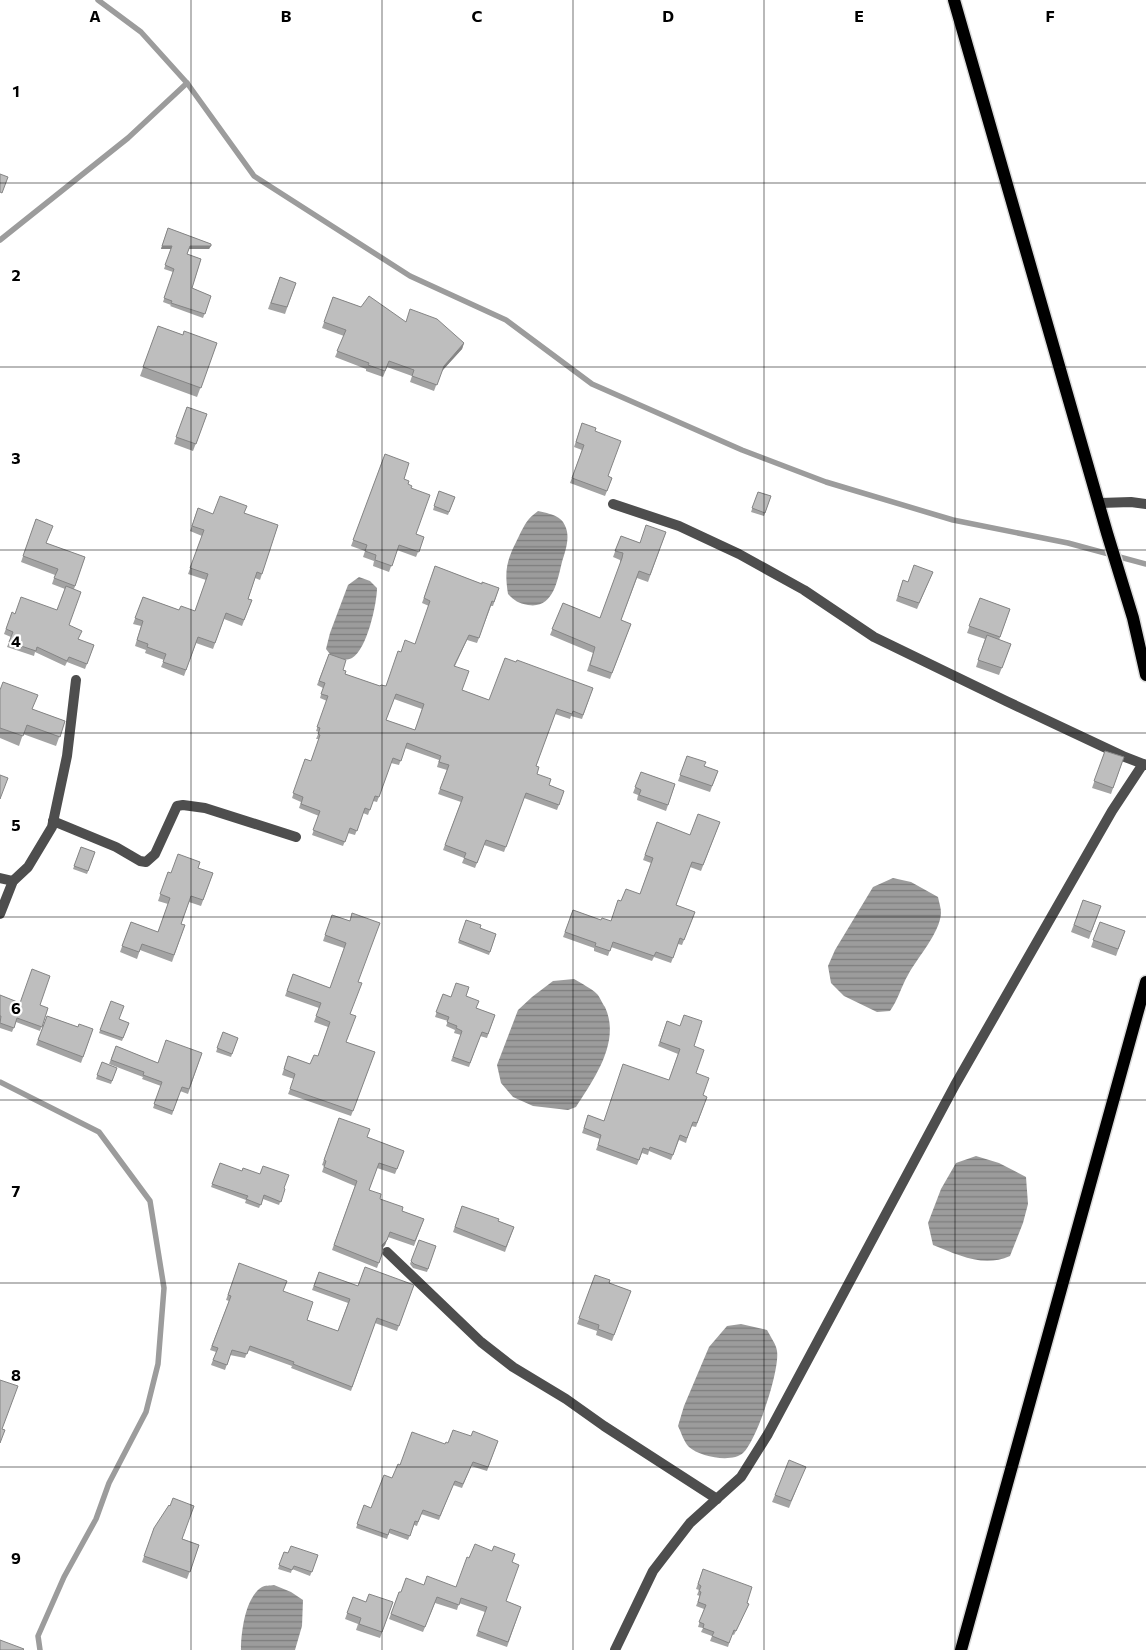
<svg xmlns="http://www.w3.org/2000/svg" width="1146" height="1650" viewBox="0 0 1146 1650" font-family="Commissioner,sans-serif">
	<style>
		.water { fill: url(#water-rules) }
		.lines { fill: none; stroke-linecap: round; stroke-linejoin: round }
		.stream { stroke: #9c9c9c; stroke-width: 5.5 }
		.primary-casing { stroke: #dbdbdb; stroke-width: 15 }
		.street { stroke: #4e4e4e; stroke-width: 10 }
		.primary { stroke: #000; stroke-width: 12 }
		.wall { fill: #a3a3a3; fill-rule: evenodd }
		.shaded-wall { fill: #858585 }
		.building { fill: #bebebe; stroke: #858585; fill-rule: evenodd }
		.grid { fill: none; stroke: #000; stroke-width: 1; stroke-opacity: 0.55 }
		.grid-label { font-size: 16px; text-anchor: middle; font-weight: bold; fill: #000; stroke: #fff; stroke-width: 4.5; stroke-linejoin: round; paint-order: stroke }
	</style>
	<defs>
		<pattern id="water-rules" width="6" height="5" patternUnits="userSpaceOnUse" patternTransform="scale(1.25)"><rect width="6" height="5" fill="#9c9c9c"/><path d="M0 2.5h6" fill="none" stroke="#7d7d7d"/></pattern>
	</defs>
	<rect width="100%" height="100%" fill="#fff"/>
	<g class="water">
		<path d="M 538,511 C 550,514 562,515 566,528 C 570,539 565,552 562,562 C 557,582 553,609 528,605 C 518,603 515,601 508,594 C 504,568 507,560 519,536 C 525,524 527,519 538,511 Z"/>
		<path d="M 359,577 L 370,581 L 377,588 C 377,603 367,650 352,658 C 346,661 339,659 333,658 L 326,649 L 330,633 L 348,585 Z"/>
		<path d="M 893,878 L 911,882 L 938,897 C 939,902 941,908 941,913 C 940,933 917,958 908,975 C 901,987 898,1000 890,1011 L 877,1012 L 844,996 L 831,983 L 828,966 L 835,950 L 873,887 Z"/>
		<path d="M 574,979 C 582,984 591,988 597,994 C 600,997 602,1003 605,1007 C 621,1042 594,1079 576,1107 L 568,1110 L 533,1106 L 513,1097 L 501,1083 L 497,1065 L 518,1010 L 532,997 L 553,981 Z"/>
		<path d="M 976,1156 L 999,1163 L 1026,1177 L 1028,1204 L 1023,1223 L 1010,1256 C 983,1268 959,1255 933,1245 L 928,1223 L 941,1189 L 956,1163 Z"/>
		<path d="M 741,1324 L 767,1330 C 770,1336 776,1344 777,1351 C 780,1370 757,1440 743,1453 C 732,1463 700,1457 689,1447 C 684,1442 681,1432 678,1426 L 684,1406 L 709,1347 L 727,1326 Z"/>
		<path d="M 274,1585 L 291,1592 L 303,1600 L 302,1626 L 295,1650 L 241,1650 C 241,1633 245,1597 262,1587 C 265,1585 270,1586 274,1585 Z"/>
	</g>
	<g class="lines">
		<g class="stream">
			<path d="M 98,0 L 141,32 L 187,83 L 254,176 L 410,276 L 506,320 L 592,384 L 742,450 L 826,482 L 953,520 L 1068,543 L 1146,564"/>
			<path d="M 0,240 L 128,138 L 187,83"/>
			<path d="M 0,1082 L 99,1132 L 150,1201 L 164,1288 L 158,1364 L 146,1412 L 109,1483 L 96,1519 L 64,1577 L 38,1636 L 40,1650"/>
		</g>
		<g class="primary-casing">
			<g id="primary">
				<path d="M 954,0 L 1107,533 L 1133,618 L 1146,675"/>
				<path d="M 961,1650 L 1146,982"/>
			</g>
		</g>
		<g class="street">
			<path d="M 1100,503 L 1131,502 L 1146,504"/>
			<path d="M 613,504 L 679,526 L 739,554 L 804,590 L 874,637 L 1006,701 L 1125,757 L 1146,765"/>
			<path d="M 53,821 L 116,847 L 140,861 L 146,862 L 155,854 L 177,806 L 183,805 L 205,808 L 296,837"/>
			<path d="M 0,878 L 13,881"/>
			<path d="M 0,914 L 13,881 L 28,867 L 52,827 L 67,756 L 76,680"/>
			<path d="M 387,1252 L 481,1342 L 513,1367 L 566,1399 L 604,1426 L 717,1499"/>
			<path d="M 615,1650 L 653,1571 L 690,1523 L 741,1477 L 768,1434 L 955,1085 L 1112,811 L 1143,764"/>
		</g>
		<use href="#primary" class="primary"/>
	</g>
	<g class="wall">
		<path d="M 168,228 L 211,244 L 209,249 L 189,249 L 187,254 L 201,259 L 192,288 L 211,296 L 203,318 L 170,306 L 171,305 L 163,302 L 173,272 L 164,269 L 171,249 L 161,249 Z"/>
		<path d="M 280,277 L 296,283 L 285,314 L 268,309 Z"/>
		<path d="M 333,297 L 361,307 L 406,322 L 464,343 L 462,349 L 441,372 L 434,391 L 410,382 L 412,376 L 387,367 L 383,377 L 366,371 L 366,369 L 335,357 L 344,336 L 322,328 Z"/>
		<path d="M 158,326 L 183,335 L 217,343 L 197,397 L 140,376 Z"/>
		<path d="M 187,407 L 207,414 L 193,451 L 174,444 Z"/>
		<path d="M 582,423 L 595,431 L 608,476 L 612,478 L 605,496 L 570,483 L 582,450 L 574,447 Z"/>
		<path d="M 385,454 L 411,488 L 416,534 L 424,537 L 416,557 L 397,550 L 389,572 L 373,566 L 374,561 L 363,557 L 365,551 L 351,546 Z"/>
		<path d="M 439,491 L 455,497 L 448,515 L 433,510 Z"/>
		<path d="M 758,492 L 771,496 L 764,516 L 751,512 Z"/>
		<path d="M 198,508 L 213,514 L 244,513 L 278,525 L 260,580 L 255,578 L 248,599 L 252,600 L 242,626 L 224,619 L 213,649 L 196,643 L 184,676 L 161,667 L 164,660 L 145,653 L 146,650 L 135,646 L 141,626 L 133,624 L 143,597 L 179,610 L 195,611 L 206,580 L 188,574 L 202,536 L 190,531 Z"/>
		<path d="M 36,519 L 46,543 L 85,557 L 74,589 L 69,625 L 78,639 L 94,645 L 85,669 L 67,662 L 65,666 L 35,652 L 34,656 L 7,647 L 11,637 L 4,634 L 12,612 L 15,614 L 57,610 L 65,589 L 52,584 L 55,575 L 21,562 Z"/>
		<path d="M 666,532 L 648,582 L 637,578 L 621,620 L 631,624 L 610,679 L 587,671 L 593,653 L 550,635 L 563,603 L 600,618 L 620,564 L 620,560 L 613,557 L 621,536 L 640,543 Z"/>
		<path d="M 435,566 L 482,584 L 499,588 L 493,606 L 491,606 L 477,643 L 467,640 L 455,666 L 462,690 L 489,700 L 593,688 L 582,719 L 571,716 L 570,719 L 555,714 L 536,766 L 537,774 L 549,785 L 564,791 L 557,810 L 524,798 L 504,852 L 484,845 L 475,868 L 462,863 L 464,858 L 443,850 L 461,802 L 438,794 L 447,770 L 437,767 L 439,760 L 405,748 L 399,765 L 391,763 L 377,802 L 373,801 L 368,815 L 363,813 L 355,835 L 348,833 L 343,846 L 312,835 L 319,816 L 299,808 L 301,802 L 292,798 L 305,759 L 311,761 L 319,739 L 316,739 L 319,732 L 316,731 L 327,701 L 320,698 L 323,688 L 317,685 L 329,654 L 345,674 L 380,686 L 386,686 L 401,652 L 415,644 L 429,606 L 422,603 ZM 394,699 L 422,709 L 415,730 L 386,720 Z"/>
		<path d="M 933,572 L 917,609 L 896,601 L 903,580 L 908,582 Z"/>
		<path d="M 980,598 L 1010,609 L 999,640 L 1011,644 L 999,675 L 976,667 L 985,639 L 967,633 Z"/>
		<path d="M 0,690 L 32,709 L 65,721 L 56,746 L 23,734 L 19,746 L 0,738 Z"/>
		<path d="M 1105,751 L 1124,757 L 1111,794 L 1092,788 Z"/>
		<path d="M 687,756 L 704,766 L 718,771 L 710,792 L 678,781 Z"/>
		<path d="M 641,772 L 675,784 L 666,811 L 637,800 L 638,795 L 633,793 Z"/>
		<path d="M 657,822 L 690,835 L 720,822 L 701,871 L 690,867 L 676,905 L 695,912 L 682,945 L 678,944 L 671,963 L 654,957 L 652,961 L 611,947 L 608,956 L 594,951 L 594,948 L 563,937 L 573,910 L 601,920 L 611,921 L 621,901 L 640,894 L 651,863 L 643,860 Z"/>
		<path d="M 81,847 L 95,852 L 87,874 L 73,869 Z"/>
		<path d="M 198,868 L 213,873 L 201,906 L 189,902 L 181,924 L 185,925 L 172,962 L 140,950 L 137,959 L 120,952 L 131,922 L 158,932 L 168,904 L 158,901 L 168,872 L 171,873 Z"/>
		<path d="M 1083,900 L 1101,906 L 1089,939 L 1071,932 Z"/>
		<path d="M 332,915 L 350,921 L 358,982 L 350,1014 L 346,1042 L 375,1052 L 351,1116 L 288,1094 L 294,1079 L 282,1075 L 288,1056 L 310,1064 L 318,1056 L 328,1027 L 314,1022 L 319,1008 L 285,996 L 293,974 L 330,988 L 344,948 L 323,941 Z"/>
		<path d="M 466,920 L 480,928 L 496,934 L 489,955 L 458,943 Z"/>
		<path d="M 1100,922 L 1125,931 L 1116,956 L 1091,947 Z"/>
		<path d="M 443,994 L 451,997 L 466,996 L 476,1008 L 495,1015 L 487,1038 L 480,1036 L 469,1067 L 451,1061 L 461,1035 L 454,1033 L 455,1030 L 446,1026 L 448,1021 L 435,1017 Z"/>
		<path d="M 0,995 L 20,1003 L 40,1005 L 48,1008 L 40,1031 L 16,1022 L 12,1032 L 0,1028 Z"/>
		<path d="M 111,1001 L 119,1019 L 129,1023 L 122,1041 L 99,1033 Z"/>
		<path d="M 47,1016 L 78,1027 L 93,1029 L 81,1063 L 36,1045 Z"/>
		<path d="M 667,1021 L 694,1046 L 696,1073 L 703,1095 L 707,1097 L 696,1127 L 691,1126 L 686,1143 L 679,1140 L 671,1160 L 649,1151 L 648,1155 L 642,1153 L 637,1165 L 596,1150 L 600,1139 L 582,1133 L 588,1115 L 603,1121 L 669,1080 L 678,1054 L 658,1046 Z"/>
		<path d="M 223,1032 L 238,1038 L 231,1057 L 216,1052 Z"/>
		<path d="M 116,1046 L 158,1063 L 202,1053 L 188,1094 L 180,1091 L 172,1115 L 153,1108 L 161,1086 L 142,1079 L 143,1077 L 109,1064 Z"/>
		<path d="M 102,1062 L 117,1068 L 111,1084 L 96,1079 Z"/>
		<path d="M 339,1118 L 367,1137 L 404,1151 L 395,1174 L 377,1168 L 369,1190 L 380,1199 L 402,1211 L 424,1219 L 414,1246 L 388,1237 L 385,1245 L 383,1248 L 383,1251 L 377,1268 L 332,1250 L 355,1186 L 322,1172 L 324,1166 L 322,1165 Z"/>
		<path d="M 220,1163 L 285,1189 L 279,1205 L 263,1199 L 259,1208 L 245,1203 L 246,1200 L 211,1187 Z"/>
		<path d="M 462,1206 L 498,1221 L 514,1227 L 505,1252 L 453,1232 Z"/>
		<path d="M 419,1240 L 436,1246 L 427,1272 L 413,1268 L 410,1264 Z"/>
		<path d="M 239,1263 L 283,1291 L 307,1320 L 338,1331 L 348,1303 L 312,1290 L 319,1272 L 358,1286 L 414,1285 L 397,1331 L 375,1323 L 351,1391 L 291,1368 L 292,1366 L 248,1350 L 245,1358 L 230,1355 L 225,1370 L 211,1365 L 216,1352 L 210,1350 L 229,1301 L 226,1300 Z"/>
		<path d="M 595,1275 L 609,1283 L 631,1291 L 612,1341 L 596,1335 L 597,1331 L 577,1324 Z"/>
		<path d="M 498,1441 L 487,1471 L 471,1466 L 462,1488 L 453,1485 L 439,1520 L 421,1514 L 417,1526 L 414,1525 L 408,1540 L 389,1533 L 387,1539 L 356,1528 L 364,1505 L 371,1508 L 392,1478 L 400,1465 L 448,1443 Z"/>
		<path d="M 803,1473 L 789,1508 L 772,1502 L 775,1495 Z"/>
		<path d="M 154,1528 L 199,1545 L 187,1579 L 142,1562 Z"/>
		<path d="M 284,1552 L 288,1553 L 318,1555 L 310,1576 L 292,1569 L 291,1573 L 278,1569 Z"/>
		<path d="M 469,1558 L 512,1562 L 506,1601 L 521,1607 L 507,1647 L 476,1636 L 485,1612 L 459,1603 L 457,1610 L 435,1603 L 423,1632 L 389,1619 L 399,1592 L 401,1592 L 424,1585 L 456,1587 Z"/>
		<path d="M 703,1569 L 749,1604 L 734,1635 L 732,1634 L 728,1647 L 710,1641 L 712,1636 L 701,1632 L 703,1628 L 698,1627 L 704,1609 L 696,1606 L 700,1596 L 697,1595 L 699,1590 L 696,1589 Z"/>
		<path d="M 353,1597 L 366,1602 L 393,1602 L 380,1638 L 356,1630 L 358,1624 L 345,1619 Z"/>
	</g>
	<g class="shaded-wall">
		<path d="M 162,246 L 172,246 L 171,249 L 161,249 Z"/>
		<path d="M 190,246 L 211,246 L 209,249 L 189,249 Z"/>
		<path d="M 464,343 L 462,349 L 441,372 L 444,366 Z"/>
		<path d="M 387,1240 L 385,1245 L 380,1250 L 382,1245 Z"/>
	</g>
	<g class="building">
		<path d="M 0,174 L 8,177 L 2,193 L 0,192 Z"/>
		<path d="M 168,228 L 211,244 L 211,246 L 190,246 L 187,254 L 201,259 L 192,288 L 211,296 L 205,314 L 171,303 L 172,301 L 164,298 L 174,269 L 165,265 L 172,246 L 162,246 Z"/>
		<path d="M 280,277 L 296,283 L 287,307 L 271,303 Z"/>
		<path d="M 369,296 L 406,322 L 410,309 L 437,319 L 464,343 L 444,366 L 437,385 L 412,376 L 414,370 L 389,361 L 385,371 L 368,365 L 369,363 L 337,351 L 346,330 L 324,322 L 333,297 L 361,307 Z"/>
		<path d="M 158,326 L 183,335 L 184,331 L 217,343 L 201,388 L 143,367 Z"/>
		<path d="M 187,407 L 207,414 L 196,444 L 176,437 Z"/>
		<path d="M 582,423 L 596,428 L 595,431 L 621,441 L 608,476 L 612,478 L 607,491 L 572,478 L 584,445 L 576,442 Z"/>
		<path d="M 385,454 L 409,463 L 404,479 L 409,481 L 408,484 L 412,486 L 411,488 L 430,495 L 416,534 L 424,537 L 419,552 L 399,545 L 392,566 L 375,560 L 376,555 L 365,551 L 367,545 L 353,540 Z"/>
		<path d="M 439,491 L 455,497 L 449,512 L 434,506 Z"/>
		<path d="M 758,492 L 771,496 L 765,513 L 752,508 Z"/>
		<path d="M 220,496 L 247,506 L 244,513 L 278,525 L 262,574 L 257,572 L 248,599 L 252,600 L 244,620 L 226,613 L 215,643 L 198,637 L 186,670 L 163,662 L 166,654 L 147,647 L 148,644 L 137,640 L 143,621 L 135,618 L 143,597 L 179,610 L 181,606 L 195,611 L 208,574 L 190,568 L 204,530 L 192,526 L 198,508 L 213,514 Z"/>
		<path d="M 36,519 L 53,526 L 46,543 L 85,557 L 75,586 L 54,578 L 58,569 L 23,556 Z"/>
		<path d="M 646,525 L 666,532 L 650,575 L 639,571 L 621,620 L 631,624 L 612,673 L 590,665 L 595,647 L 552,629 L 563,603 L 600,618 L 622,558 L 623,553 L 615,551 L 621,536 L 640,543 Z"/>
		<path d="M 914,565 L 933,572 L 919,603 L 898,596 L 903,580 L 908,582 Z"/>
		<path d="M 435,566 L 482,584 L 482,582 L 499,588 L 494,602 L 492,601 L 479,638 L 469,635 L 454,666 L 469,671 L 462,690 L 489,700 L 505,658 L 516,662 L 517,660 L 593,688 L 583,715 L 573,711 L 572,714 L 557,709 L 536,766 L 539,767 L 537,774 L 551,779 L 549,785 L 564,791 L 559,805 L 526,793 L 506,847 L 486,840 L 477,863 L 464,858 L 466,853 L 445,845 L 463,797 L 440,789 L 449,765 L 439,762 L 441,756 L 407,743 L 401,761 L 393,758 L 379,797 L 375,796 L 370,810 L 365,808 L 357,831 L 350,828 L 345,842 L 313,830 L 320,811 L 301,804 L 303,797 L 293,793 L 305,759 L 311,761 L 320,735 L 318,734 L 320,728 L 317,727 L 328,696 L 321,694 L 325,683 L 319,681 L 329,654 L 346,660 L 343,670 L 346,671 L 345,674 L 380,686 L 381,685 L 386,686 L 398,651 L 401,652 L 405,640 L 415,644 L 430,601 L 424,598 ZM 396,694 L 424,704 L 415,730 L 386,720 Z"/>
		<path d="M 66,586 L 81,592 L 69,625 L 82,631 L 78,639 L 94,645 L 87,664 L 69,657 L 67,661 L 37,647 L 36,651 L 9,642 L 13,632 L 6,629 L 12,612 L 15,614 L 21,597 L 57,610 Z"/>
		<path d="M 980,598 L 1010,609 L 1000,637 L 969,626 Z"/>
		<path d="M 987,635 L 1011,644 L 1002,668 L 978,660 Z"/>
		<path d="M 3,682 L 38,695 L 32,709 L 65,721 L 60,737 L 27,725 L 23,736 L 0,728 L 0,690 Z"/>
		<path d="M 1105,751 L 1124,757 L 1113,788 L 1094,781 Z"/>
		<path d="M 687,756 L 706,762 L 704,766 L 718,771 L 712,786 L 680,775 Z"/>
		<path d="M 641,772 L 675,784 L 668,805 L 639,795 L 641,790 L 635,787 Z"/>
		<path d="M 0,775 L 8,778 L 0,799 Z"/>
		<path d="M 698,814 L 720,822 L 703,865 L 692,862 L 676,905 L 695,912 L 684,940 L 680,938 L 673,958 L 656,952 L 654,956 L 613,942 L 610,951 L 595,946 L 596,943 L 565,932 L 573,910 L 601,920 L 602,918 L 611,921 L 618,900 L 621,901 L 626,889 L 640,894 L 653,858 L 645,855 L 657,822 L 690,835 Z"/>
		<path d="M 81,847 L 95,852 L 88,871 L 74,866 Z"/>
		<path d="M 178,854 L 200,862 L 198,868 L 213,873 L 203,900 L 191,896 L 181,924 L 185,925 L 174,955 L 142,944 L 139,952 L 122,946 L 131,922 L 158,932 L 170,898 L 160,894 L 168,872 L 171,873 Z"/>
		<path d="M 1083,900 L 1101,906 L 1091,932 L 1074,925 Z"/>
		<path d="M 352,913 L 380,923 L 358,982 L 362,983 L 350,1014 L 356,1016 L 346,1042 L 375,1052 L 353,1111 L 290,1089 L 295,1074 L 284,1069 L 288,1056 L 310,1064 L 314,1055 L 318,1056 L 330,1022 L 316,1016 L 321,1003 L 287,991 L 293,974 L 330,988 L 346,943 L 325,935 L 332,915 L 350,921 Z"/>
		<path d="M 466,920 L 481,925 L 480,928 L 496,934 L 490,952 L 459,940 Z"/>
		<path d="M 1100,922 L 1125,931 L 1118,949 L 1093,940 Z"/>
		<path d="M 32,969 L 50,976 L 40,1005 L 48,1008 L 42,1027 L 17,1018 L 14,1028 L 0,1023 L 1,1016 L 0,1016 L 0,995 L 20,1003 Z"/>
		<path d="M 456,983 L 469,987 L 466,996 L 479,1001 L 476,1008 L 495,1015 L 488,1034 L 482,1032 L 470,1063 L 453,1057 L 462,1031 L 456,1028 L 457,1026 L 447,1022 L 449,1017 L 436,1012 L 443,994 L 451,997 Z"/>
		<path d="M 111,1001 L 124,1006 L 119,1019 L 129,1023 L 123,1038 L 100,1030 Z"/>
		<path d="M 684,1015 L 702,1021 L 694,1046 L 704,1050 L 696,1073 L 709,1078 L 703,1095 L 707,1097 L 697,1123 L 693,1122 L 687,1138 L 680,1135 L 673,1155 L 650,1147 L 649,1150 L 643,1148 L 639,1160 L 598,1145 L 601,1135 L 584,1128 L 588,1115 L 604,1121 L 623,1064 L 669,1080 L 680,1049 L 660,1042 L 667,1021 L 680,1026 Z"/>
		<path d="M 47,1016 L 78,1027 L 79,1024 L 93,1029 L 83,1057 L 38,1040 Z"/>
		<path d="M 223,1032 L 238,1038 L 232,1054 L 217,1048 Z"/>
		<path d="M 166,1040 L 202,1053 L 189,1089 L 182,1087 L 173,1111 L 154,1104 L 162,1082 L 143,1075 L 144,1072 L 111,1060 L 116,1046 L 158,1063 Z"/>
		<path d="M 102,1062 L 117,1068 L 112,1081 L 97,1075 Z"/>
		<path d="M 339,1118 L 370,1129 L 367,1137 L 404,1151 L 397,1169 L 379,1163 L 369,1190 L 381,1194 L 380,1199 L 403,1207 L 402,1211 L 424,1219 L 415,1241 L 390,1232 L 387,1240 L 382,1245 L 383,1251 L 379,1263 L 334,1245 L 357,1181 L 324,1167 L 326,1161 L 324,1160 Z"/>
		<path d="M 220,1163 L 242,1171 L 243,1168 L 260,1174 L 263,1166 L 289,1175 L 284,1188 L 285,1189 L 281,1202 L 264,1195 L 261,1205 L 246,1199 L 248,1196 L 212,1184 Z"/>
		<path d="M 462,1206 L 499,1219 L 498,1221 L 514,1227 L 506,1247 L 455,1227 Z"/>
		<path d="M 419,1240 L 436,1246 L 428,1269 L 414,1264 L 411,1261 Z"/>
		<path d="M 239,1263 L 287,1281 L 283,1291 L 313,1302 L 307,1320 L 338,1331 L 350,1299 L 314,1286 L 319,1272 L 358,1286 L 365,1267 L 414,1285 L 399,1326 L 377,1318 L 352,1387 L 293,1364 L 294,1362 L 250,1346 L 247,1354 L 232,1350 L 227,1365 L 213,1360 L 218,1348 L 212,1346 L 231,1296 L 228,1295 Z"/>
		<path d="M 595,1275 L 610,1280 L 609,1283 L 631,1291 L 614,1335 L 598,1329 L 599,1325 L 579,1318 Z"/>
		<path d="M 0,1380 L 18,1386 L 2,1429 L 5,1430 L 0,1443 Z"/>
		<path d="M 453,1430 L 471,1436 L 473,1431 L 498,1441 L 488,1467 L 473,1462 L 463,1484 L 455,1481 L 440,1516 L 423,1510 L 418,1522 L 415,1521 L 410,1536 L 390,1529 L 388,1535 L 357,1524 L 364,1505 L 371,1508 L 384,1475 L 392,1478 L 398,1464 L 400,1465 L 412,1432 L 445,1444 L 446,1442 L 448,1443 Z"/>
		<path d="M 789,1460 L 806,1467 L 791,1501 L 775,1495 Z"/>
		<path d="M 173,1498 L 194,1506 L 182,1539 L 199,1545 L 190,1572 L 144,1556 L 154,1528 L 169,1505 L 170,1506 Z"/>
		<path d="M 475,1544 L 492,1551 L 494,1546 L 515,1554 L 512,1562 L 519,1565 L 506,1601 L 521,1607 L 508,1642 L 478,1631 L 487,1607 L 461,1598 L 459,1605 L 437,1597 L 425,1627 L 391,1614 L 399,1592 L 401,1592 L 406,1578 L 424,1585 L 427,1576 L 456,1587 L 467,1557 L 469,1558 Z"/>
		<path d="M 291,1546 L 318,1555 L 312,1572 L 294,1566 L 292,1570 L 279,1565 L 284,1552 L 288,1553 Z"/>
		<path d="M 703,1569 L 752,1587 L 747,1603 L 749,1604 L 736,1631 L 734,1630 L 729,1643 L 712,1636 L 714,1632 L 703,1628 L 704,1624 L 699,1622 L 706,1605 L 698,1602 L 701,1592 L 699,1591 L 701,1586 L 698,1584 Z"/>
		<path d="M 369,1594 L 393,1602 L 382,1632 L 359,1624 L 361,1618 L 347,1613 L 353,1597 L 366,1602 Z"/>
		<path d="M 0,1640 L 24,1649 L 23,1650 L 0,1650 Z"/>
	</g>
	<path class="grid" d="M 191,0 L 191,1650M 382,0 L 382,1650M 573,0 L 573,1650M 764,0 L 764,1650M 955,0 L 955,1650M 0,183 L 1146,183M 0,367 L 1146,367M 0,550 L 1146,550M 0,733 L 1146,733M 0,917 L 1146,917M 0,1100 L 1146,1100M 0,1283 L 1146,1283M 0,1467 L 1146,1467"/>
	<g class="grid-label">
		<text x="95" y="22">A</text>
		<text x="286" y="22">B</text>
		<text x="477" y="22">C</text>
		<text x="668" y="22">D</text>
		<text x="859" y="22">E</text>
		<text x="1050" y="22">F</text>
		<text x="16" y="97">1</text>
		<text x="16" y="281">2</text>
		<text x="16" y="464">3</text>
		<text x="16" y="647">4</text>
		<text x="16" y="831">5</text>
		<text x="16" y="1014">6</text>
		<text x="16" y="1197">7</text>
		<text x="16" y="1381">8</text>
		<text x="16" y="1564">9</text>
	</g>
</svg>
